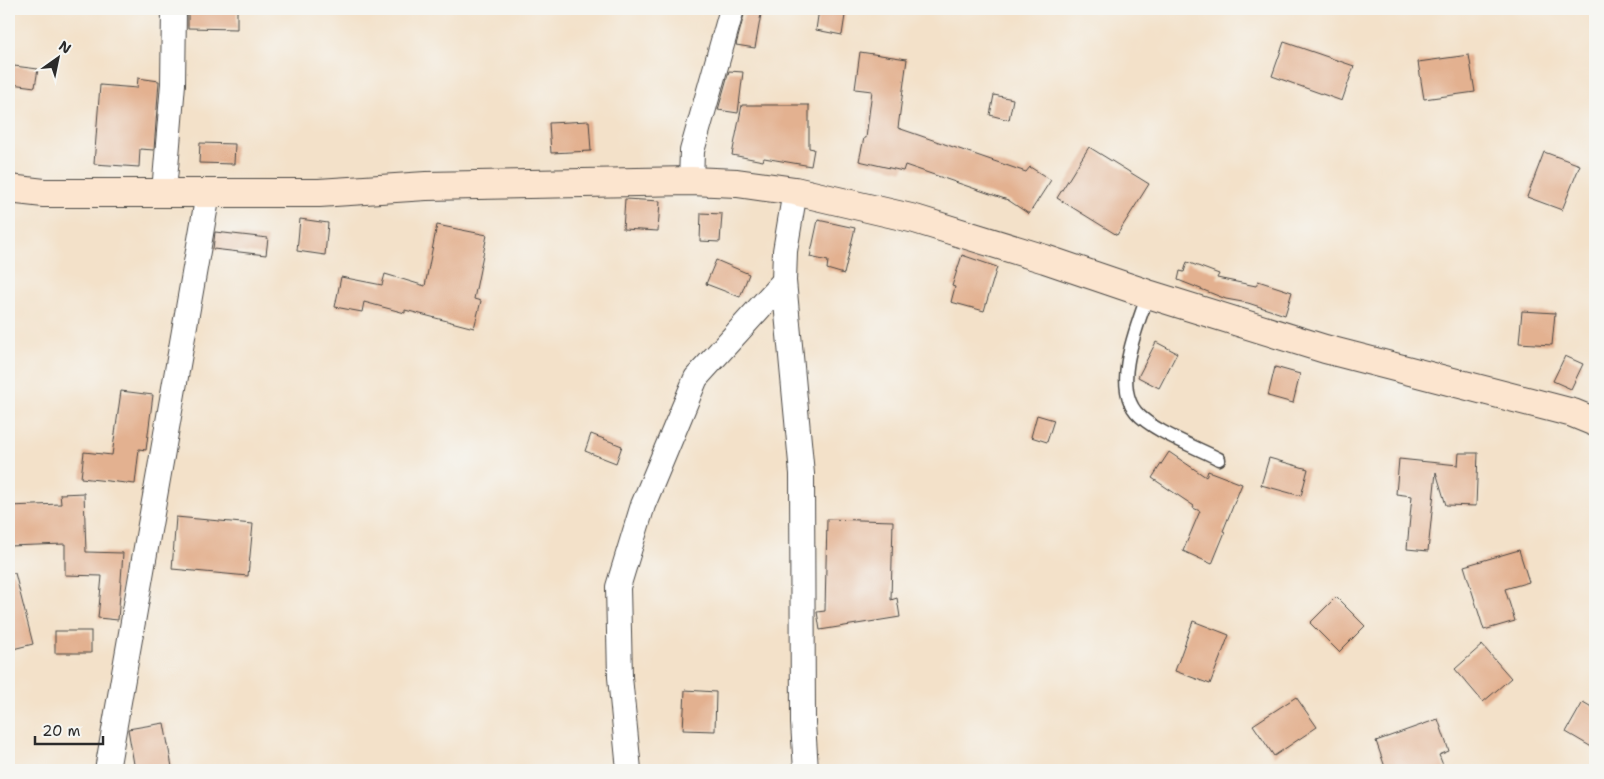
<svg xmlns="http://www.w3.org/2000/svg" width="1604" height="779" viewBox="0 0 1604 779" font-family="'Shantell Sans',sans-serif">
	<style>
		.building { fill: #e3b190 }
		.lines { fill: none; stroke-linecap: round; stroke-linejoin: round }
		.lane-casing { stroke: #494643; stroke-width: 15 }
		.street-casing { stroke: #494643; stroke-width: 26 }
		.secondary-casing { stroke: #494643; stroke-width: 30 }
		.lane { stroke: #fff; stroke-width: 12 }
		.street { stroke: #fff; stroke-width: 24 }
		.secondary { stroke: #fce5cf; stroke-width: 28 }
	</style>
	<rect width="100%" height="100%" fill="#f6f6f2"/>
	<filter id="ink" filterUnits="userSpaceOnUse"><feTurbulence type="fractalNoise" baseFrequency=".02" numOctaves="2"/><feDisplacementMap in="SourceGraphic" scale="10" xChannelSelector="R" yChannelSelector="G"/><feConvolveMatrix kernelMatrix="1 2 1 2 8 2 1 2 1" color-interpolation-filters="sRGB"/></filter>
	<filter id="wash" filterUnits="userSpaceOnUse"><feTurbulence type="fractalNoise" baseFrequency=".0096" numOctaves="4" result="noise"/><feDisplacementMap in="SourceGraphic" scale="20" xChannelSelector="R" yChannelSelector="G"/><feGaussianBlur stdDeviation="1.12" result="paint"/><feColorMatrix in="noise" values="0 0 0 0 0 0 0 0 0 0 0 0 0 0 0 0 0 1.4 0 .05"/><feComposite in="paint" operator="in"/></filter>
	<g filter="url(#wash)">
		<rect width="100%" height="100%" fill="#f3e1c9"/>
		<g id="blocks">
			<g class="building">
				<path d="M 188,9 L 237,9 L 237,29 L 188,28 Z"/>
				<path d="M 819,9 L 846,9 L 842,35 L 816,30 Z"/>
				<path d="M 745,11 L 761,14 L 755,48 L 736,45 Z"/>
				<path d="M 1284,42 L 1354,66 L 1342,101 L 1272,76 Z"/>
				<path d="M 860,52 L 907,59 L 898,128 L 1026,172 L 1030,167 L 1051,180 L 1029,214 L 1008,200 L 905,165 L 903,171 L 859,161 L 864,138 L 866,138 L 872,91 L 855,89 Z"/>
				<path d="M 1469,55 L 1475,92 L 1424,99 L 1418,62 Z"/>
				<path d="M 14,66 L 38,69 L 35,87 L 11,84 Z"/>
				<path d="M 729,71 L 743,72 L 738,113 L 718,110 Z"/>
				<path d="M 138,78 L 159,81 L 154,150 L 140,149 L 139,167 L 94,164 L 100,85 L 137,88 Z"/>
				<path d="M 994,95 L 1013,99 L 1009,120 L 990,115 Z"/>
				<path d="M 742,105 L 809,105 L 809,148 L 814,149 L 811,166 L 764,158 L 763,161 L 732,155 Z"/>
				<path d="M 589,121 L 591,151 L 551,153 L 549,123 Z"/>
				<path d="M 200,143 L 235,144 L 234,164 L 199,163 Z"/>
				<path d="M 1089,147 L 1149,184 L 1117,235 L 1057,198 Z"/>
				<path d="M 1544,152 L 1580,165 L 1562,210 L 1527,197 Z"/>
				<path d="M 625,199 L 660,201 L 658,231 L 623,229 Z"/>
				<path d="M 701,213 L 722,214 L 720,242 L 700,241 Z"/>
				<path d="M 300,219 L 328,223 L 325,255 L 297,251 Z"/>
				<path d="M 818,220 L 855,228 L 844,274 L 827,269 L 828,261 L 810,257 Z"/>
				<path d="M 437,225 L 487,235 L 474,299 L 481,301 L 474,328 L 405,310 L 405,313 L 364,302 L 362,312 L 335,307 L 341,277 L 382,285 L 385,274 L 425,286 Z"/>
				<path d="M 215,232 L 268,238 L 266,255 L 213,249 Z"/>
				<path d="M 962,255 L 997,267 L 984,311 L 951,302 L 955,287 L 952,286 Z"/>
				<path d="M 716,260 L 749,274 L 740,297 L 706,284 Z"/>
				<path d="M 1187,262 L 1219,274 L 1217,278 L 1256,286 L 1258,281 L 1292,292 L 1285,315 L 1248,303 L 1226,299 L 1178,280 L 1180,271 L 1184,272 Z"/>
				<path d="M 1522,311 L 1555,313 L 1552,345 L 1519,343 Z"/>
				<path d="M 1156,342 L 1177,353 L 1159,388 L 1138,377 Z"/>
				<path d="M 1565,356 L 1583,364 L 1571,389 L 1553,381 Z"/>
				<path d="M 1275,367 L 1300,374 L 1293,403 L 1268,396 Z"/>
				<path d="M 121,391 L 153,395 L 146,450 L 139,449 L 135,484 L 81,478 L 84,452 L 112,455 Z"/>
				<path d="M 1037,415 L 1054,420 L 1047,442 L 1031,437 Z"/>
				<path d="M 591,434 L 622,446 L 616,463 L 585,451 Z"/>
				<path d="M 1169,452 L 1206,477 L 1208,471 L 1242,484 L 1223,531 L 1225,532 L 1212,564 L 1183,551 L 1200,511 L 1193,508 L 1194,506 L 1152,478 Z"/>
				<path d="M 1459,453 L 1478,453 L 1476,506 L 1446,505 L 1436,472 L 1428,551 L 1407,549 L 1412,496 L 1396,494 L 1399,459 L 1458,465 Z"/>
				<path d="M 1269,458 L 1308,469 L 1301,496 L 1261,485 Z"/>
				<path d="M 84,493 L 86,552 L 123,553 L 118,620 L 98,618 L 102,576 L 65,575 L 65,544 L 9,546 L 9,506 L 61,504 L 60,494 Z"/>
				<path d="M 176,517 L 253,524 L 248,576 L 172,569 Z"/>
				<path d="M 827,519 L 893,521 L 891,600 L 897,598 L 900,617 L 820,630 L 817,612 L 825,611 Z"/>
				<path d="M 1519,550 L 1529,582 L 1505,589 L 1515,621 L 1484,630 L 1464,566 Z"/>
				<path d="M 15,573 L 33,644 L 9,650 L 9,574 Z"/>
				<path d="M 1336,597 L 1365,626 L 1339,652 L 1310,623 Z"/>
				<path d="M 1193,621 L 1229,635 L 1210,684 L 1175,671 Z"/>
				<rect x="55" y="631" width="36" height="22"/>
				<path d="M 1482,645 L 1511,678 L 1483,702 L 1455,669 Z"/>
				<path d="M 685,690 L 716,692 L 715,731 L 683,730 Z"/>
				<path d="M 1296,697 L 1317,727 L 1274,756 L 1253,725 Z"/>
				<path d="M 1583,702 L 1595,709 L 1595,749 L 1566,732 Z"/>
				<path d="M 1438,719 L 1449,751 L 1439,755 L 1445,770 L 1386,770 L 1376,741 Z"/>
				<path d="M 164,723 L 172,767 L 155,770 L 135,770 L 128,729 Z"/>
			</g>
		</g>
	</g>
	<g filter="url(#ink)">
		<use href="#blocks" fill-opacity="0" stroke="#494643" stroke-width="1"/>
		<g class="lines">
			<g class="lane-casing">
				<path id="lane" d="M 1148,294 C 1138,325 1112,383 1136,412 C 1152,431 1196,447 1219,459"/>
			</g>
			<g class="street-casing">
				<g id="street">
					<path d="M 691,181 L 692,151 L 732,9"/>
					<path d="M 795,191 L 785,251 L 784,281 L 802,474 L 803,723 L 806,770"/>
					<path d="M 164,192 L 173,84 L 174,9"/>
					<path d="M 107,770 L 208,194"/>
					<path d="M 629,770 L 620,677 L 618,587 L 643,505 L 696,378 L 784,281"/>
				</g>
			</g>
			<g class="secondary-casing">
				<path id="secondary" d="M 9,189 L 44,193 L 319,193 L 426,186 L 691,181 L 737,183 L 795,191 L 915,219 L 1045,259 L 1148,294 L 1325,349 L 1573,413 L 1595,422"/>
			</g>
			<use href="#lane" class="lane"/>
			<use href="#street" class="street"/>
			<use href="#secondary" class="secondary"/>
		</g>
	</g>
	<rect width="1604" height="779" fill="none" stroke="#f6f6f2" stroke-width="30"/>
	<g transform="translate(58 58) rotate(33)" stroke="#f6f6f2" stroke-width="4" paint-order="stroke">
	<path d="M0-4L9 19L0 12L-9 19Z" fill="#2b2b2b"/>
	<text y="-8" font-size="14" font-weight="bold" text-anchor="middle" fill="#2b2b2b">N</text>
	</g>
	<path d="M35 736v8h68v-8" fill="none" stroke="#2b2b2b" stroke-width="2.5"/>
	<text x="42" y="736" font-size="15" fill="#2b2b2b" stroke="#f6f6f2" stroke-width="4" paint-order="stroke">20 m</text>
</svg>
